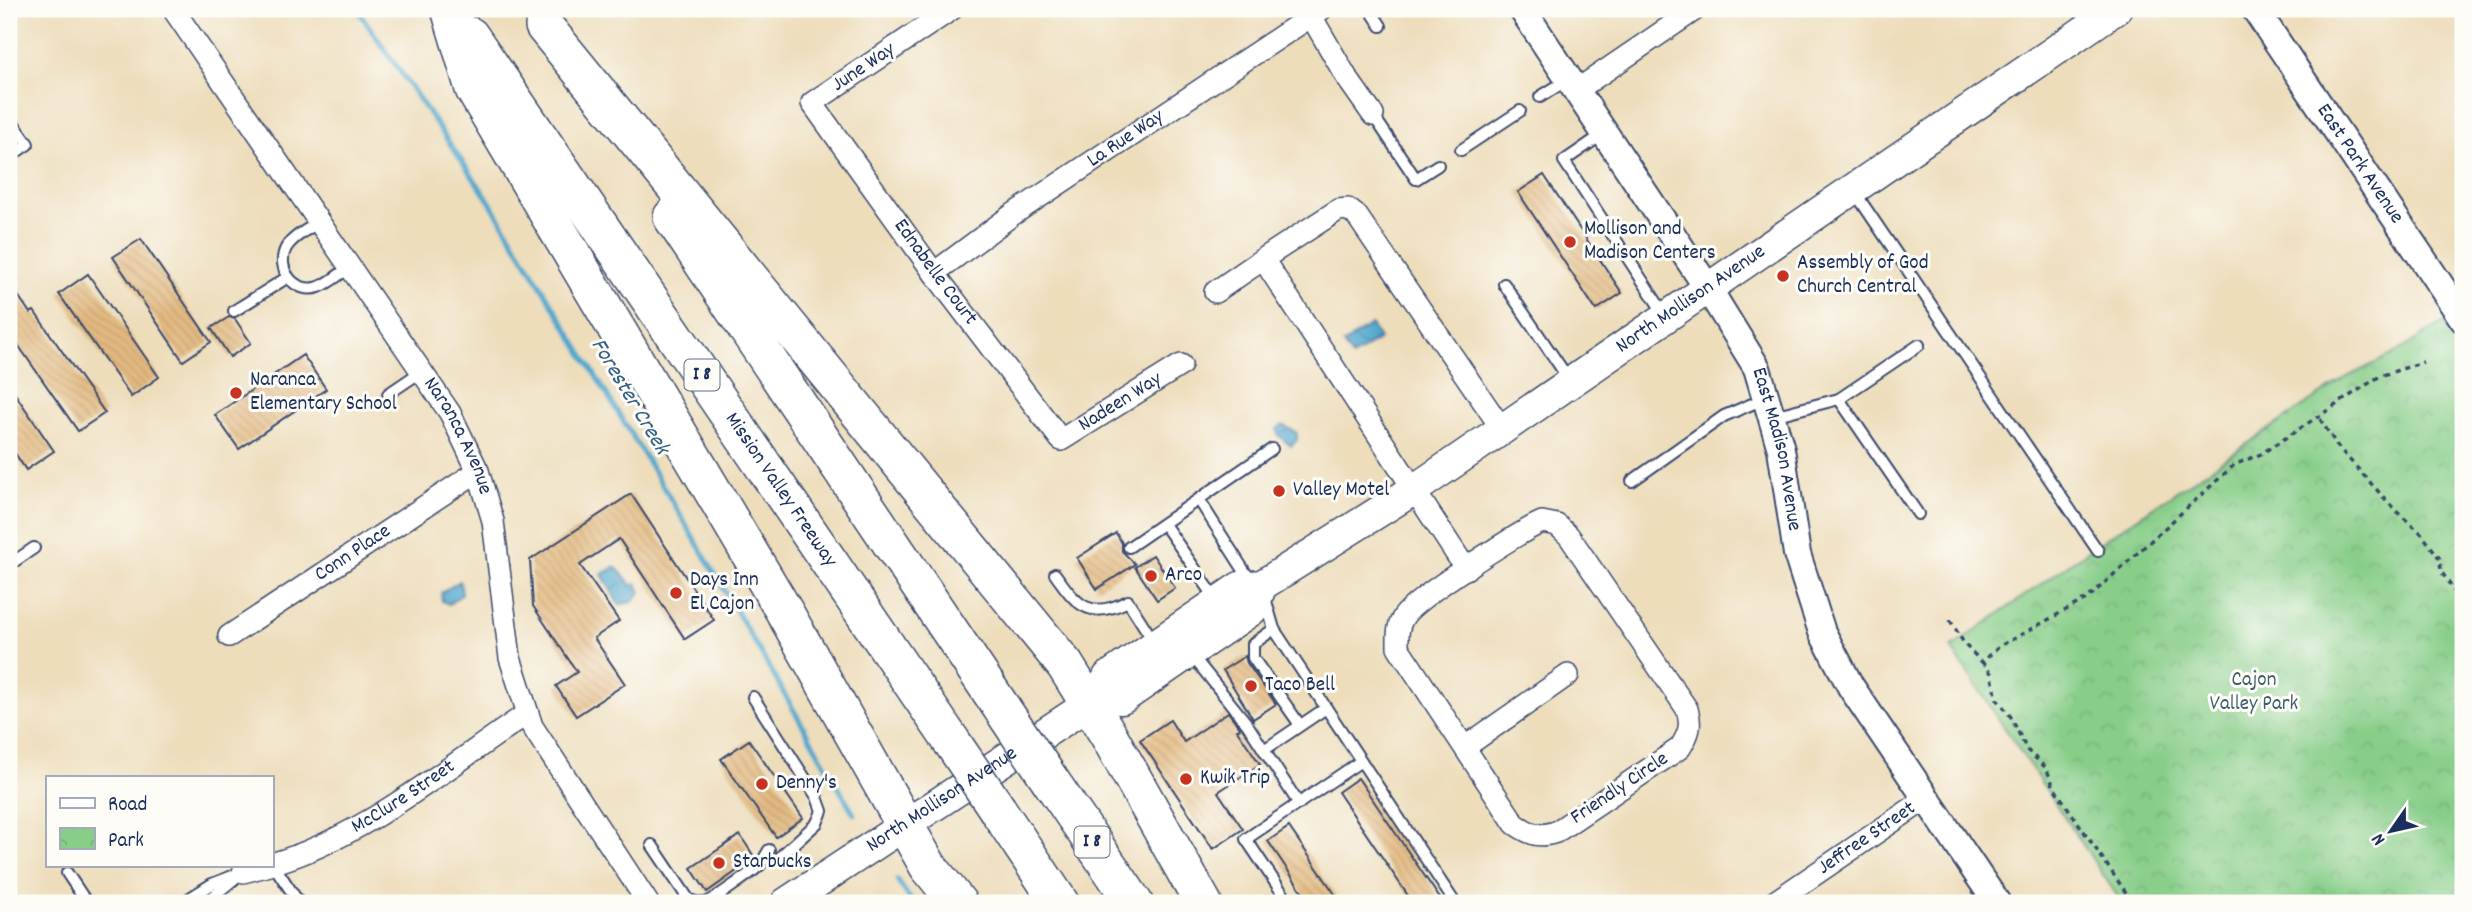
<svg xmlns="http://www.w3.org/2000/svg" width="2472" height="912" viewBox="0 0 2472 912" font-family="Dekko,sans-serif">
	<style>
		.park { fill: url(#park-crowns); stroke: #527e74; stroke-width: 2 }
		.water { fill: url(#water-waves); stroke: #366b96; stroke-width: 2 }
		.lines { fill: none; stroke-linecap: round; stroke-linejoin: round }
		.stream { stroke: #51a7cd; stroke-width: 5 }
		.building { fill: url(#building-back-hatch) }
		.service-casing { stroke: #3a496c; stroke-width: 14 }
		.minor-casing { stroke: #3a496c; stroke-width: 24 }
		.tertiary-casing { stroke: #3a496c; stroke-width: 30 }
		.secondary-casing { stroke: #3a496c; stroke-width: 33 }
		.motorway-casing { stroke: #3a496c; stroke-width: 40 }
		.path { stroke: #3a496c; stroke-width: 3.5; stroke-dasharray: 5 5; stroke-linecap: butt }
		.service { stroke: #fff; stroke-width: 10 }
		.minor { stroke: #fff; stroke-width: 21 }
		.tertiary { stroke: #fff; stroke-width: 26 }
		.secondary { stroke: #fff; stroke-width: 30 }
		.motorway { stroke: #fff; stroke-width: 37 }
		.motorway-bridge-casing { stroke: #3a496c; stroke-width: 40; stroke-linecap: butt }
		.motorway-bridge { stroke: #fff; stroke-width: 37 }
		.poi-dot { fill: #c8321e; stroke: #fdfcf7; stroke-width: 2.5 }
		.labels { text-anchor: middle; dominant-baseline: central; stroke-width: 6; stroke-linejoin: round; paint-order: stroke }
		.shield { fill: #fdfcf7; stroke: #5f6c8c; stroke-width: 2 }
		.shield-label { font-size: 19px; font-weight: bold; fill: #1b2f5e }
		.street-label { font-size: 21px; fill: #1b2f5e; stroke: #fdfcf7 }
		.poi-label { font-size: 21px; fill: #1b2f5e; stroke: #fdfcf7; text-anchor: start }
		.park-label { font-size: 21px; fill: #3c5f6b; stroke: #fdfcf7 }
		.water-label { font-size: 23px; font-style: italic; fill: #315f8a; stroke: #fdfcf7 }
	</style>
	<defs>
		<pattern id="park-crowns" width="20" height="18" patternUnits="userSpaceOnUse" patternTransform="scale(1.75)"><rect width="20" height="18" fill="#88ce89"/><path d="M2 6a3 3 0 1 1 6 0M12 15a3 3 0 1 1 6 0" fill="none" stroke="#75b179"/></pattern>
		<pattern id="water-waves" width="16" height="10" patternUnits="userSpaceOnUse" patternTransform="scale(1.75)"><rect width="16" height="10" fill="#51a7cd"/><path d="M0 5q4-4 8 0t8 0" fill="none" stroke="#4288aa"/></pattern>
		<pattern id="building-back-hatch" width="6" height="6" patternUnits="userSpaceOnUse" patternTransform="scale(1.75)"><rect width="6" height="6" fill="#e3b980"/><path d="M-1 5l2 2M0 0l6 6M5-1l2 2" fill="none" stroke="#c29f71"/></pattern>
	</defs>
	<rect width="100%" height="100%" fill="#fdfcf7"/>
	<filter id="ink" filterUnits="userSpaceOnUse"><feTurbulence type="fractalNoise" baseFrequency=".0143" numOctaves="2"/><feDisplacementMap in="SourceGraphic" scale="14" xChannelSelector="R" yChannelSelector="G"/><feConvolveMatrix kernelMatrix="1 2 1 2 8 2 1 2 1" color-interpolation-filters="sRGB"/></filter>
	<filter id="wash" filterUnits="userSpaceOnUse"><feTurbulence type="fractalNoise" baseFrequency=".00686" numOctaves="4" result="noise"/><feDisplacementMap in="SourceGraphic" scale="28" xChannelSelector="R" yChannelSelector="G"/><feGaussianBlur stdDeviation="1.57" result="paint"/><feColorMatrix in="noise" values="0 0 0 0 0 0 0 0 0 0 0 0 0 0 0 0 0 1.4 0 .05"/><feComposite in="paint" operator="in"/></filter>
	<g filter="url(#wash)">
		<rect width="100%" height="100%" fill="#edddbb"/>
		<path class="park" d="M 2444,322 L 2463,362 L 2463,902 L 2122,903 L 1951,648 L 2086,552 L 2347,377 L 2396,353 Z"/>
		<g class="water">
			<path d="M 1371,325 L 1380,339 L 1352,357 L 1343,344 Z"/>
			<path d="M 1283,425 L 1297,433 L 1297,440 L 1291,446 L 1278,435 L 1277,429 Z"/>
			<path d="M 615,566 L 632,585 L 637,584 L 641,592 L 632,602 L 619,605 L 602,574 Z"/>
			<path d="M 460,581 L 462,594 L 449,604 L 442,601 L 441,593 Z"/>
		</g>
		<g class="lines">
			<g class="stream">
				<path d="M 357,9 L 490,202 L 687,526 L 854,814"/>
				<path d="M 897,880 L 913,903"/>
			</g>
		</g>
		<g id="blocks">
			<g class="building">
				<path d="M 1544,175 L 1622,293 L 1596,310 L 1518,192 Z"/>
				<path d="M 141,239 L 211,342 L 183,361 L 113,257 Z"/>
				<path d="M 88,274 L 159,377 L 131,397 L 59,294 Z"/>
				<path d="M 9,282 L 30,313 L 34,311 L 105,413 L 78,431 L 9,332 Z"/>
				<path d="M 229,317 L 235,319 L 251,343 L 230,357 L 211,328 Z"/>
				<path d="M 303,355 L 326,389 L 239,449 L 215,415 Z"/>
				<path d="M 9,385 L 54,451 L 26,470 L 9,444 Z"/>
				<path d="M 631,494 L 714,620 L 685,639 L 619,539 L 580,565 L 619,621 L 594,638 L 625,684 L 576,716 L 556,686 L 577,672 L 533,606 L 530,560 Z"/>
				<path d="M 1116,533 L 1122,543 L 1122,551 L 1135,564 L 1097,589 L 1077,558 Z"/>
				<path d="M 1153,555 L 1175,588 L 1157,600 L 1135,567 Z"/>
				<path d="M 1245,656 L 1247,663 L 1276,704 L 1253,719 L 1223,670 Z"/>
				<path d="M 1228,712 L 1240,728 L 1237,730 L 1260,764 L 1218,792 L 1243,829 L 1213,849 L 1140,740 L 1170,720 L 1184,742 Z"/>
				<path d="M 749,740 L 803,818 L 776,837 L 721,759 Z"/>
				<path d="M 1358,778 L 1443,903 L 1413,903 L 1338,792 Z"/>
				<path d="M 1289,827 L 1341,903 L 1310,903 L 1268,841 Z"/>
				<path d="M 740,835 L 755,858 L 707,892 L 691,868 Z"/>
			</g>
		</g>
	</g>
	<g filter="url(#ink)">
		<use href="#blocks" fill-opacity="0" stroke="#3a496c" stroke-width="2"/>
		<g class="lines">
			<g class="service-casing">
				<g id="service">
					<path d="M 1370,9 L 1381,26"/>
					<path d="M 1540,97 L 1567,80"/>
					<path d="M 1373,115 L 1416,179 L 1438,165"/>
					<path d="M 9,117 L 28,144 L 9,157"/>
					<path d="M 1603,134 L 1564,161 L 1665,315"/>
					<path d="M 1461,150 L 1520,111"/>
					<path d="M 1854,191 L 2098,551"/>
					<path d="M 321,221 C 310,228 293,236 286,248 C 275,269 295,295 319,287 C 330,283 341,273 351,266"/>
					<path d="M 1504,284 L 1570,381"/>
					<path d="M 234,311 L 288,277"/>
					<path d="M 388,394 L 422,371"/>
					<path d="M 1839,399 L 1919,345"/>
					<path d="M 1773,416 L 1839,399 L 1918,514"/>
					<path d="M 1632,481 L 1724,416 L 1766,398"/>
					<path d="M 1199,500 L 1252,583"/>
					<path d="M 1164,524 L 1216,599"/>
					<path d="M 1129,547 L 1272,449"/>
					<path d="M 9,565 L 34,548"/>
					<path d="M 1055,574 C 1077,605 1089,621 1128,601 L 1154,642"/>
					<path d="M 1265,598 L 1274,629 L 1455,903"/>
					<path d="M 1274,629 L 1253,644 L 1253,658 L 1300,725"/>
					<path d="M 1190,653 L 1247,724 L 1299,804"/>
					<path d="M 753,697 L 817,797 L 822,811 L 817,823 L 782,855"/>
					<path d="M 1264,750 L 1326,708"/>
					<path d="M 652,845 L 689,900 L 700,903"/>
					<path d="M 273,864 L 299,903"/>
					<path d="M 67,873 L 87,903"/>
					<path d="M 182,903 L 212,884 L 243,872 L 205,903"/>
					<path d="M 705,903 C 711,902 754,871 760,865 C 763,861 766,855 769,850"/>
					<path d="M 1289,903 L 1246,839 L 1361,761"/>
				</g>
			</g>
			<g class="minor-casing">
				<g id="minor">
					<path id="s1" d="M 173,9 L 450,413 L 478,471 L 493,521 L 510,658 L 532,726 L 648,903"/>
					<path id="s2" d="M 952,9 L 812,103 L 934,273 L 1061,440 L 1181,365"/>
					<path d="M 1311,16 L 1347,78 L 1373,115"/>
					<path d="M 1577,90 L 1696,9"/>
					<path id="s3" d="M 934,273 L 1012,215 L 1322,9"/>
					<path d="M 1215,292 L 1263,259"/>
					<path d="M 1542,522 L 1557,525 L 1569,536 L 1687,709 C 1692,725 1689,734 1680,748 L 1556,832 C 1538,838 1530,834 1515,824 L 1398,647 C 1398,635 1397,627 1404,616 C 1417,597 1518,533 1542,522 Z"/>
					<path d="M 1466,569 L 1263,259 L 1338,210 L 1348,209 L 1357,216 L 1502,429"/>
					<path id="s4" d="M 229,636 L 478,471"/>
					<path d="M 1465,747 L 1568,675"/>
					<path id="s5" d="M 271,864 C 362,839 450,765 528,713"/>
					<path d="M 243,872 L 270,865"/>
					<path id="s6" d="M 1773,903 L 1927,798"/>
				</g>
			</g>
			<g class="tertiary-casing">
				<g id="tertiary">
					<path id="s7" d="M 1522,9 L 1709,290 L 1757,368 L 1781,449 L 1797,554 L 1822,632 L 1851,687 L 1997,903"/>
					<path id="s8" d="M 2255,9 L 2463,319"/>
				</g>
			</g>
			<g class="secondary-casing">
				<g id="secondary">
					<path id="s9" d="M 1262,585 L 1252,610 L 1190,652 L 1122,699 L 1098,698 L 1108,677 L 1240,587 L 1262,585 L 1415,489 L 2116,9"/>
					<path id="s10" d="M 786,903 L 1089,704"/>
				</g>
			</g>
			<g class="motorway-casing">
				<g id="motorway">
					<path d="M 450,9 L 474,89 L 784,611 L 928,866 L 958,903"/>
					<path d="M 544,26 L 1065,665 L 1109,736 L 1203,903"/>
					<path id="s11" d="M 470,36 L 952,742"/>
					<path d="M 672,217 L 1003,710"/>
					<path d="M 1050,780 L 1134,903"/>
					<path d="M 998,810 L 1060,903"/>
				</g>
			</g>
			<g class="path">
				<path d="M 2320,419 L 2338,447 L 2396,511 L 2421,533 L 2440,559 L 2441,571 L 2463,605"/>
				<path d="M 1950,620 L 1965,645 L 1982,662 L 2000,646 L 2088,598 L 2234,465 L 2261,454 L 2380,376 L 2423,362"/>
				<path d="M 1982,662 L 1991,673 L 1997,699 L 2011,717 L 2027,750 L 2046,768 L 2055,789 L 2133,903"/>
				<path d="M 2448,903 L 2463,893"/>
			</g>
			<use href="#service" class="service"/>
			<use href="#minor" class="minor"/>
			<use href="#tertiary" class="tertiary"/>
			<use href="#secondary" class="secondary"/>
			<use href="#motorway" class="motorway"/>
			<g class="motorway-bridge-casing">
				<g id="motorway-bridge">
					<path d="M 1003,710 L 1050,780"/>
					<path d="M 952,742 L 998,810"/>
				</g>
			</g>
			<use href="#motorway-bridge" class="motorway-bridge"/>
		</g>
	</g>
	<g class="poi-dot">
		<circle cx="1570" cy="242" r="7"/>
		<circle cx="1783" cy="276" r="7"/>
		<circle cx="236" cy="393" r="7"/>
		<circle cx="1279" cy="491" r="7"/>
		<circle cx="1151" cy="576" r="7"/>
		<circle cx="676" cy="593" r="7"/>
		<circle cx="1251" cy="686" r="7"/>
		<circle cx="1186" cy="779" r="7"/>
		<circle cx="762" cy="784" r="7"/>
		<circle cx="719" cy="863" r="7"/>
	</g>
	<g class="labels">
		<g class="shield">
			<rect x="684.5" y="359.5" width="35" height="31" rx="5"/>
			<rect x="1074.5" y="826.5" width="35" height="31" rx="5"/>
		</g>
		<g class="shield-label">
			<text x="702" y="375">I 8</text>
			<text x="1092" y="842">I 8</text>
		</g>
		<g class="street-label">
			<text transform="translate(864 68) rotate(-34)">June Way</text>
			<text stroke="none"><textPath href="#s3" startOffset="234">La Rue Way</textPath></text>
			<text stroke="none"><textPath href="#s8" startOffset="187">East Park Avenue</textPath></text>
			<text stroke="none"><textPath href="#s2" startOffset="378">Ednabelle Court</textPath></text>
			<text stroke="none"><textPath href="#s9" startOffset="929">North Mollison Avenue</textPath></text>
			<text stroke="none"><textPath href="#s2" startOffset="658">Nadeen Way</textPath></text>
			<text stroke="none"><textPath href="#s1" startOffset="514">Naranca Avenue</textPath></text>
			<text stroke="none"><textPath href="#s7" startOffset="513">East Madison Avenue</textPath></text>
			<text stroke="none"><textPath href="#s11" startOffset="550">Mission Valley Freeway</textPath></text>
			<text stroke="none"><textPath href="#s4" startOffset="149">Conn Place</textPath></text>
			<text transform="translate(1620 789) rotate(-34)">Friendly Circle</text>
			<text stroke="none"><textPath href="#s5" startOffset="149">McClure Street</textPath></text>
			<text stroke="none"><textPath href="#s10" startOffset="187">North Mollison Avenue</textPath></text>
			<text stroke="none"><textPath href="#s6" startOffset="114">Jeffree Street</textPath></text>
		</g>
		<g class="poi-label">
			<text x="1584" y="230">Mollison and<tspan x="1584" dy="24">Madison Centers</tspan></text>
			<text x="1797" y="264">Assembly of God<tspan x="1797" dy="24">Church Central</tspan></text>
			<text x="250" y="381">Naranca<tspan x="250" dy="24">Elementary School</tspan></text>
			<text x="1293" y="491">Valley Motel</text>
			<text x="1165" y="576">Arco</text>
			<text x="690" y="581">Days Inn<tspan x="690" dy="24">El Cajon</tspan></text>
			<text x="1265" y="686">Taco Bell</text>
			<text x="1200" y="779">Kwik Trip</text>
			<text x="776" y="784">Denny's</text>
			<text x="733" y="863">Starbucks</text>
		</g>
		<g class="park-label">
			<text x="2254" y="681">Cajon<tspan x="2254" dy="24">Valley Park</tspan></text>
		</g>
		<g class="water-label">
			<text transform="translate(629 397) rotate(59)">Forester Creek</text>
		</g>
	</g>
	<rect width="2472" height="912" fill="none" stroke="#fdfcf7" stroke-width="35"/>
	<rect x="46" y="776" width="228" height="91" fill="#fdfcf7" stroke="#a3aaba" stroke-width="2"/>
	<rect x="60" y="798" width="35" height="10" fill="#ffffff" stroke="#a3aaba" stroke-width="2"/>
	<text x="108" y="810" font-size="21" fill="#1b2f5e">Road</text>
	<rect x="60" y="828" width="35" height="21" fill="url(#park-crowns)" stroke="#a3aaba" stroke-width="2"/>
	<text x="108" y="846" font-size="21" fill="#1b2f5e">Park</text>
	<g transform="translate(2391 831) rotate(236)" stroke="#fdfcf7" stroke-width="5" paint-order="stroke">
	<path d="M0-5L12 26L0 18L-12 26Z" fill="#1b2f5e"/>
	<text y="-10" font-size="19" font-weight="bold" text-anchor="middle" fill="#1b2f5e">N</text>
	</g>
</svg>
